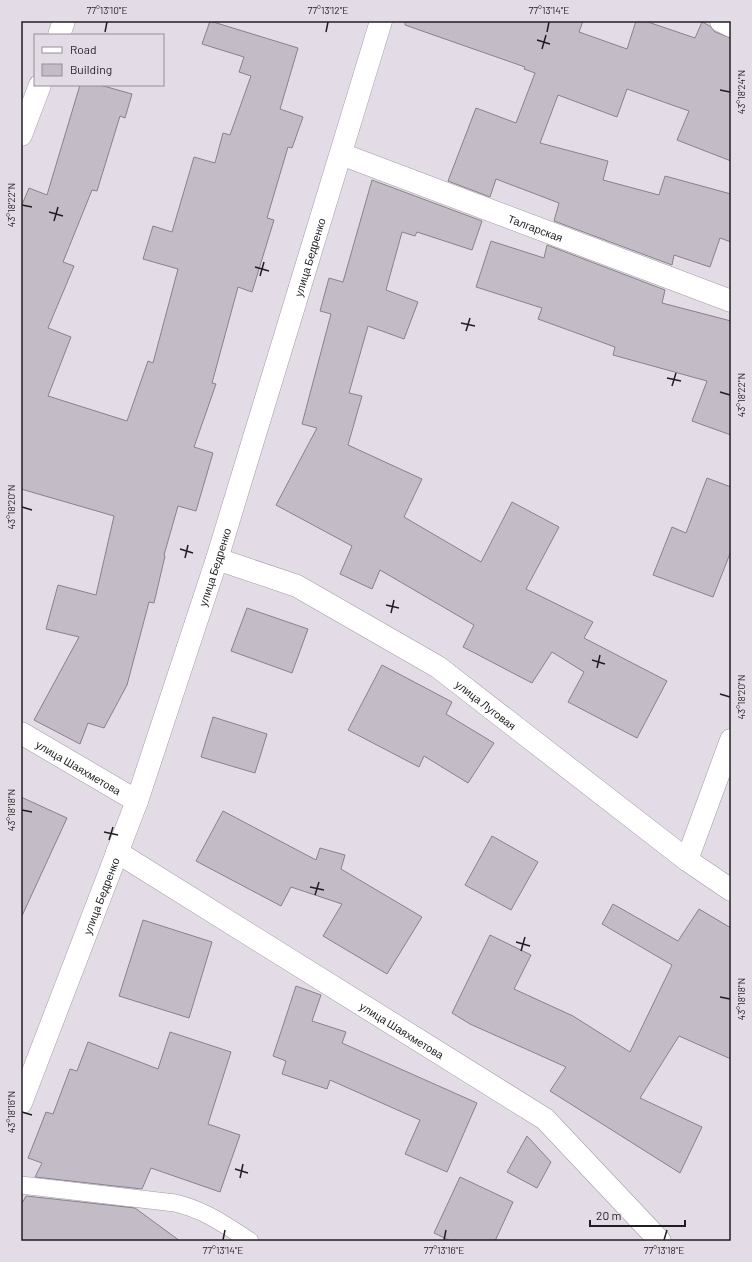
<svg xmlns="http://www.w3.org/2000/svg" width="752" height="1262" viewBox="0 0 752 1262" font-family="Barlow,sans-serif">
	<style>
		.building { fill: #c3bcc6; stroke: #89828b }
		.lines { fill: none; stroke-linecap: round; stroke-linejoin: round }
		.service-casing { stroke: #a29ba5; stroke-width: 18 }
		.minor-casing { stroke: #a29ba5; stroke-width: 23 }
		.tertiary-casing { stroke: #a29ba5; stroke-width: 23 }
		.service { stroke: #fff; stroke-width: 17 }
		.minor { stroke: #fff; stroke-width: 22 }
		.tertiary { stroke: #fff; stroke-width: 22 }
		.ticks { fill: none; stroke: #211e22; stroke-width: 1.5 }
		.labels { text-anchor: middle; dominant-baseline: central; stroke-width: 3; stroke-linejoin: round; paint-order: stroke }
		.street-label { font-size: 11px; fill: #211e22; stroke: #e3dbe5 }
		.neatline { fill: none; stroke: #211e22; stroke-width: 1.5 }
		.ticks-label { font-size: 10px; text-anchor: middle; fill: #211e22 }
	</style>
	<rect width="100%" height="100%" fill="#e3dbe5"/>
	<g class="building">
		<path d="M 210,21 L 298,48 L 280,109 L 303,117 L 292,148 L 288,147 L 267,218 L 274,220 L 252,292 L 238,287 L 212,383 L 216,384 L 194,447 L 213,453 L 196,511 L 178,506 L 164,555 L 165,556 L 154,603 L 149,602 L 127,685 L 104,728 L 88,723 L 80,744 L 34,720 L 79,637 L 46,629 L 58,585 L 96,595 L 114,516 L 21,489 L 21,207 L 29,188 L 47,195 L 80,85 L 100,85 L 132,94 L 125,118 L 120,116 L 97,191 L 92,190 L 63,262 L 74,266 L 48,328 L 71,337 L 48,396 L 127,421 L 148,361 L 153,363 L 178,269 L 143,259 L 153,226 L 172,232 L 194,157 L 215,163 L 223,133 L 230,135 L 251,76 L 239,72 L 244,57 L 202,44 Z"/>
		<path d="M 405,21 L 583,21 L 579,32 L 627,49 L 636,21 L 645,21 L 695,38 L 702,22 L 710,26 L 715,32 L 731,38 L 731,161 L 677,140 L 689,111 L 627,89 L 617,117 L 558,95 L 540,143 L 608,161 L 603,180 L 659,195 L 665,176 L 731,194 L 731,242 L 720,238 L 710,267 L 674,255 L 672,265 L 554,221 L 559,203 L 496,179 L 490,197 L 448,181 L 476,108 L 516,123 L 535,73 L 524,69 L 525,67 L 405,25 Z"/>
		<path d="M 372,180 L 482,221 L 472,250 L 417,232 L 415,236 L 402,232 L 386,290 L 418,302 L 404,339 L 368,326 L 349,393 L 362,396 L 348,445 L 422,479 L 404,517 L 481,562 L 512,502 L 559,527 L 526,589 L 593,622 L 584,638 L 667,681 L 637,738 L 568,702 L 584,672 L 552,652 L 532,683 L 463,647 L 474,625 L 380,570 L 372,589 L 340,574 L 352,546 L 276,505 L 317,428 L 302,424 L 331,314 L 320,311 L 329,278 L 343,282 Z"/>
		<path d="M 491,241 L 544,258 L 547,245 L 665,290 L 662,303 L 731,321 L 731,435 L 692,421 L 707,381 L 613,355 L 615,347 L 538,319 L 542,308 L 476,287 Z"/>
		<path d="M 707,478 L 731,487 L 731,551 L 713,597 L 653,575 L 672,527 L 686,533 Z"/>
		<path d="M 247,608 L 308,629 L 292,673 L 231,651 Z"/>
		<path d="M 382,665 L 452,702 L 446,714 L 494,743 L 468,783 L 424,756 L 419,767 L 348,730 Z"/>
		<path d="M 213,717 L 267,734 L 255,773 L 201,757 Z"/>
		<path d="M 21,797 L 67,818 L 21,918 Z"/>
		<path d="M 223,811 L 316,860 L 320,848 L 345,855 L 341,869 L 422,917 L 387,974 L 323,936 L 342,904 L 291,887 L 281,906 L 196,861 Z"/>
		<path d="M 492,836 L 538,862 L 511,910 L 465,885 Z"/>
		<path d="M 613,904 L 678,941 L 699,909 L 731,928 L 731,1059 L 679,1036 L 640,1098 L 702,1127 L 680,1173 L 550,1091 L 566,1067 L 470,1024 L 452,1013 L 490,935 L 531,955 L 514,989 L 573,1016 L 630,1052 L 672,965 L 602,924 Z"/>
		<path d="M 143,920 L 212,942 L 189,1018 L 119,996 Z"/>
		<path d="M 296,986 L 321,995 L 312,1021 L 346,1032 L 342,1043 L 477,1103 L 447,1172 L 405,1154 L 420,1120 L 330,1080 L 327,1089 L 282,1074 L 286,1061 L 273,1056 Z"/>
		<path d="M 170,1032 L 231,1052 L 208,1124 L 240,1135 L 220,1192 L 151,1168 L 142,1189 L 35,1177 L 42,1163 L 28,1158 L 46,1112 L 53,1114 L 70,1069 L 77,1071 L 88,1042 L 158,1069 Z"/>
		<path d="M 527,1136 L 551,1162 L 537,1188 L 507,1172 Z"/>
		<path d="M 460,1177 L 513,1202 L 495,1241 L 451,1241 L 434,1233 Z"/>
		<path d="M 26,1196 L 135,1208 L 180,1241 L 21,1241 L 21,1205 Z"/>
	</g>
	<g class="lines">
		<g class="service-casing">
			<path id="service" d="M 21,1185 L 175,1203 C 205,1210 225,1225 250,1241"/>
		</g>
		<g class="minor-casing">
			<g id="minor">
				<path d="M 721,21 L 731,26"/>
				<path d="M 59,35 L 64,21"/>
				<path d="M 21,135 L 40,85"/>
				<path id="s1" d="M 341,154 L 731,301"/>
				<path id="s2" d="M 217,559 L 297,586 L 438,667 L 687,860 L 731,890"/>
				<path id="s3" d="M 21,733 L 137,801"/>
				<path id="s4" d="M 117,852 L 545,1119 L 660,1241"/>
				<path d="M 687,860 L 731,740"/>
			</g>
		</g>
		<g class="tertiary-casing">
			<g id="tertiary">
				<path id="s5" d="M 21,1103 L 137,801 L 217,559 L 381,21"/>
			</g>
		</g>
		<use href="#service" class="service"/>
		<use href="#minor" class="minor"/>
		<use href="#tertiary" class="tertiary"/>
	</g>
	<path class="ticks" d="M 105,32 L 107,22M 326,32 L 328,22M 547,32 L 549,22M 537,40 L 550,44M 542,49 L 546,35M 720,90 L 730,92M 22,205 L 32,207M 49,212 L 63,216M 54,221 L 58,207M 255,267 L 269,271M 260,276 L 264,262M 461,323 L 475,326M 466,331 L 470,318M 667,378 L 681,381M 672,386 L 676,373M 720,392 L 730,395M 22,507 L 32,510M 180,549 L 193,553M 185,558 L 188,545M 386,605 L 399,608M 391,613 L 394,600M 592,660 L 605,664M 597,668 L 600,655M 720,694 L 730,697M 22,810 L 32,812M 104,832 L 118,835M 109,840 L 113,827M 310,887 L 324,890M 315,895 L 319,882M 516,942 L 530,946M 521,951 L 525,937M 720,997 L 730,999M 22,1112 L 32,1115M 235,1169 L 248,1173M 240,1178 L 243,1164M 223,1240 L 225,1230M 444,1240 L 446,1230M 664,1240 L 667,1230"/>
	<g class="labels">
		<g class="street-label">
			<text stroke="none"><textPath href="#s1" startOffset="208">Талгарская</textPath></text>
			<text stroke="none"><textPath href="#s5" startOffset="894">улица Бедренко</textPath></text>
			<text stroke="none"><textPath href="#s5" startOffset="570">улица Бедренко</textPath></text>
			<text stroke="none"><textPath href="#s2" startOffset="308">улица Луговая</textPath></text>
			<text stroke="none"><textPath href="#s3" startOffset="67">улица Шаяхметова</textPath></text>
			<text stroke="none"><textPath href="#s5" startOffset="222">улица Бедренко</textPath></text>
			<text stroke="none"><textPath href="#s4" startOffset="336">улица Шаяхметова</textPath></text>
		</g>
	</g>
	<rect width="752" height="1262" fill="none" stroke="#e3dbe5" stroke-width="44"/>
	<rect x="34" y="34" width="130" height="52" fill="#e3dbe5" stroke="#958f97"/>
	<rect x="42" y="47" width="20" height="6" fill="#ffffff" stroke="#958f97"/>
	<text x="70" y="54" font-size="12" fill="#211e22">Road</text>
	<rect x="42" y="64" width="20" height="12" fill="#c3bcc6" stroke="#958f97"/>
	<text x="70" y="74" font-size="12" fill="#211e22">Building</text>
	<path d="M590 1220v6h95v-6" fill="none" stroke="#211e22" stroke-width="2"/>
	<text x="596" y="1220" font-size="12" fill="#211e22" stroke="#e3dbe5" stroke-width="3" paint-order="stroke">20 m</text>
	<rect x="22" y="22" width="708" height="1218" class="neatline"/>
	<g class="ticks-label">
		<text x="107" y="14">77°13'10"E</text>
		<text x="328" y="14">77°13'12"E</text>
		<text x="549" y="14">77°13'14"E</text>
		<text transform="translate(741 92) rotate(-90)" y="4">43°18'24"N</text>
		<text transform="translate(11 205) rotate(-90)" y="4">43°18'22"N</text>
		<text transform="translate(741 395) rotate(-90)" y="4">43°18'22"N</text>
		<text transform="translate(11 507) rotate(-90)" y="4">43°18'20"N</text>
		<text transform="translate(741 697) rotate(-90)" y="4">43°18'20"N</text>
		<text transform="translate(11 810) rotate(-90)" y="4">43°18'18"N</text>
		<text transform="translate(741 999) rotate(-90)" y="4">43°18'18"N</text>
		<text transform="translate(11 1112) rotate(-90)" y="4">43°18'16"N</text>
		<text x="223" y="1254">77°13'14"E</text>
		<text x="444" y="1254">77°13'16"E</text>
		<text x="664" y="1254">77°13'18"E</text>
	</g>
</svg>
